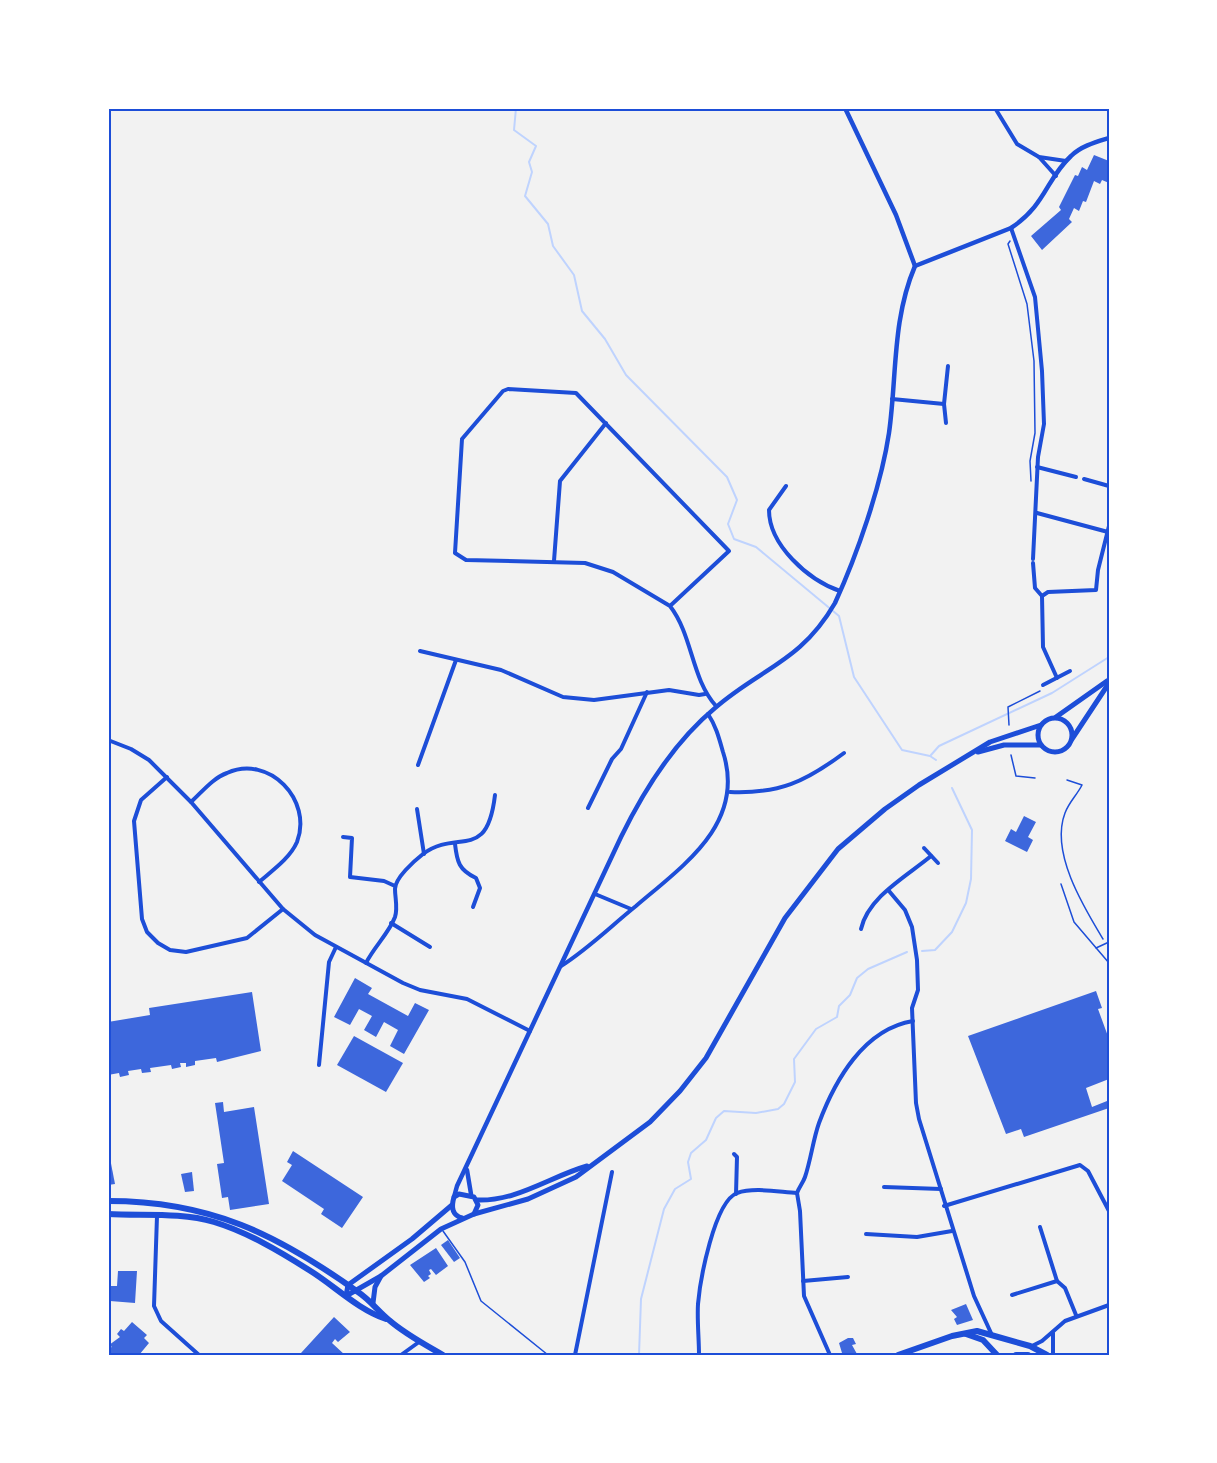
<svg xmlns="http://www.w3.org/2000/svg" width="1217" height="1463" viewBox="0 0 1217 1463" font-family="Commissioner,sans-serif">
	<style>
		.lines { fill: none; stroke-linecap: round; stroke-linejoin: round }
		.stream { stroke: #bfd3fe; stroke-width: 2 }
		.building { fill: #3d67dc }
		.path { stroke: #1d4ed8; stroke-width: 1.5 }
		.service { stroke: #1d4ed8; stroke-width: 1.5 }
		.minor { stroke: #1d4ed8; stroke-width: 4 }
		.tertiary { stroke: #1d4ed8; stroke-width: 4.5 }
		.secondary { stroke: #1d4ed8; stroke-width: 4.5 }
		.primary { stroke: #1d4ed8; stroke-width: 5 }
		.trunk { stroke: #1d4ed8; stroke-width: 6 }
		.neatline { fill: none; stroke: #1d4ed8; stroke-width: 2 }
	</style>
	<rect width="100%" height="100%" fill="#f2f2f2"/>
	<g class="lines">
		<g class="stream">
			<path d="M 516,108 L 514,130 L 536,146 L 529,162 L 532,172 L 525,196 L 548,224 L 553,246 L 574,275 L 582,311 L 605,339 L 626,375 L 727,477 L 737,500 L 728,524 L 734,539 L 756,547 L 839,616 L 854,677 L 902,750 L 930,756 L 936,760"/>
			<path d="M 931,755 L 939,746 L 1052,693 L 1109,657"/>
			<path d="M 922,951 L 935,950 L 952,932 L 966,903 L 971,879 L 972,830 L 952,788"/>
			<path d="M 639,1355 L 641,1299 L 664,1209 L 675,1189 L 691,1179 L 688,1162 L 691,1153 L 706,1140 L 716,1118 L 724,1111 L 756,1113 L 778,1109 L 784,1104 L 795,1082 L 794,1059 L 816,1029 L 837,1017 L 839,1006 L 850,995 L 857,978 L 868,969 L 907,952"/>
		</g>
	</g>
	<g class="building">
		<path d="M 1094,155 L 1109,161 L 1109,183 L 1102,180 L 1100,184 L 1094,181 L 1086,202 L 1083,201 L 1079,211 L 1074,208 L 1069,219 L 1072,222 L 1042,250 L 1031,236 L 1061,210 L 1059,207 L 1075,175 L 1078,176 L 1082,167 L 1087,170 Z"/>
		<path d="M 1024,816 L 1036,822 L 1028,837 L 1033,840 L 1027,852 L 1005,841 L 1011,829 L 1016,832 Z"/>
		<path d="M 355,978 L 372,988 L 368,994 L 408,1016 L 415,1003 L 429,1010 L 404,1054 L 390,1046 L 398,1030 L 384,1022 L 376,1037 L 364,1030 L 372,1016 L 359,1009 L 350,1025 L 334,1017 Z"/>
		<path d="M 1096,991 L 1102,1008 L 1098,1009 L 1109,1039 L 1109,1079 L 1086,1088 L 1092,1107 L 1107,1101 L 1109,1108 L 1024,1137 L 1021,1129 L 1006,1134 L 968,1036 Z"/>
		<path d="M 252,992 L 261,1051 L 217,1062 L 216,1058 L 195,1061 L 195,1065 L 186,1067 L 186,1063 L 180,1063 L 181,1067 L 172,1069 L 171,1065 L 150,1068 L 151,1072 L 142,1073 L 141,1069 L 128,1071 L 129,1075 L 120,1077 L 119,1073 L 108,1075 L 108,1022 L 150,1015 L 149,1008 Z"/>
		<path d="M 354,1036 L 403,1063 L 386,1092 L 337,1065 Z"/>
		<path d="M 223,1102 L 224,1112 L 254,1107 L 269,1204 L 230,1210 L 228,1197 L 222,1198 L 217,1164 L 224,1163 L 215,1103 Z"/>
		<path d="M 108,1148 L 115,1184 L 108,1185 Z"/>
		<path d="M 293,1151 L 363,1197 L 342,1228 L 321,1214 L 324,1209 L 282,1181 L 292,1165 L 287,1162 Z"/>
		<path d="M 192,1172 L 194,1191 L 185,1192 L 181,1174 Z"/>
		<path d="M 448,1240 L 460,1258 L 454,1262 L 441,1245 Z"/>
		<path d="M 436,1248 L 448,1266 L 436,1275 L 431,1269 L 429,1270 L 431,1274 L 428,1276 L 430,1278 L 424,1282 L 410,1265 Z"/>
		<path d="M 118,1271 L 137,1271 L 135,1303 L 110,1301 L 111,1286 L 117,1286 Z"/>
		<path d="M 966,1304 L 973,1320 L 957,1325 L 954,1319 L 957,1317 L 951,1310 Z"/>
		<path d="M 334,1317 L 350,1332 L 338,1342 L 335,1339 L 332,1343 L 345,1355 L 303,1355 L 301,1353 Z"/>
		<path d="M 132,1322 L 147,1335 L 144,1338 L 149,1343 L 139,1355 L 108,1355 L 108,1348 L 112,1347 L 109,1345 L 120,1337 L 117,1334 L 121,1329 L 124,1331 Z"/>
		<path d="M 848,1338 L 853,1338 L 856,1344 L 852,1345 L 857,1354 L 855,1355 L 842,1353 L 839,1343 Z"/>
	</g>
	<g class="lines">
		<g class="path">
			<path d="M 1010,241 L 1008,244 L 1027,304 L 1034,361 L 1035,433 L 1030,461 L 1031,481"/>
			<path d="M 1009,725 L 1008,707 L 1040,691"/>
			<path d="M 1011,755 L 1016,776 L 1035,778"/>
			<path d="M 1067,780 L 1082,785 C 1077,795 1069,802 1065,813 C 1050,852 1083,906 1103,939"/>
		</g>
		<g class="service">
			<path d="M 1061,884 L 1074,922 L 1109,963"/>
			<path d="M 1096,948 L 1109,942"/>
			<path d="M 443,1231 L 465,1262 L 481,1301 L 548,1355"/>
		</g>
		<g class="minor">
			<path d="M 995,108 L 1017,144 L 1039,157 L 1066,161"/>
			<path d="M 1039,157 L 1056,176"/>
			<path d="M 1011,228 L 1035,297 L 1042,371 L 1044,424 L 1038,457 L 1033,559"/>
			<path d="M 892,399 L 944,404"/>
			<path d="M 946,423 L 944,404 L 948,366"/>
			<path d="M 1037,467 L 1076,477"/>
			<path d="M 1084,479 L 1109,486"/>
			<path d="M 786,486 L 769,510 C 769,545 808,580 840,591"/>
			<path d="M 1037,513 L 1108,532"/>
			<path d="M 554,561 L 560,481 L 606,423"/>
			<path d="M 1033,563 L 1035,588 L 1042,596 L 1043,647 L 1057,678"/>
			<path d="M 1042,596 L 1048,592 L 1096,590 L 1098,570 L 1109,526"/>
			<path d="M 670,606 L 729,551 L 576,393 L 508,389 L 503,391 L 462,439 L 455,553 L 466,560 L 585,563 L 613,572 L 670,606 C 693,636 691,678 716,706"/>
			<path d="M 420,651 L 501,670 L 563,697 L 594,700 L 669,690 L 699,695 L 705,694"/>
			<path d="M 1043,685 L 1070,671"/>
			<path d="M 108,740 L 131,749 L 149,760 L 191,802 L 283,909 L 315,935 L 403,983 L 420,990 L 467,999 L 530,1031"/>
			<path d="M 418,765 L 456,660"/>
			<path d="M 167,777 L 141,800 L 134,821 L 142,919 L 147,932 L 158,943 L 170,950 L 186,952 L 247,938 L 283,909"/>
			<path d="M 730,792 C 779,794 805,782 844,753"/>
			<path d="M 191,802 C 202,792 213,778 227,773 C 269,754 313,800 297,842 C 290,858 273,870 259,882"/>
			<path d="M 588,808 L 612,759 L 621,749 L 647,692"/>
			<path d="M 417,809 L 424,854"/>
			<path d="M 343,837 L 352,838 L 350,877 L 384,881 L 395,886"/>
			<path d="M 455,844 C 457,862 459,870 476,878 L 480,888 L 473,907"/>
			<path d="M 924,848 L 938,863"/>
			<path d="M 889,891 L 905,910 L 912,927 L 917,960 L 918,990 L 912,1008 L 916,1103 L 919,1119 L 974,1296 L 991,1333"/>
			<path d="M 595,894 L 631,909"/>
			<path d="M 391,923 L 430,947"/>
			<path d="M 861,929 C 868,897 907,876 931,856"/>
			<path d="M 366,963 C 374,947 389,933 395,917 C 398,908 395,898 395,889 C 395,878 414,861 423,854 C 458,828 487,863 495,795"/>
			<path d="M 561,966 C 588,949 611,926 636,906 C 684,865 746,823 723,752 C 719,738 716,726 708,714"/>
			<path d="M 319,1065 L 329,962 L 336,947"/>
			<path d="M 734,1154 L 737,1157 L 736,1194"/>
			<path d="M 884,1187 L 941,1189"/>
			<path d="M 797,1193 C 799,1187 803,1183 805,1177 C 811,1159 813,1140 819,1123 C 835,1080 864,1029 913,1021"/>
			<path d="M 797,1193 L 800,1211 L 804,1296 L 830,1355"/>
			<path d="M 944,1206 L 1080,1165 L 1088,1171 L 1109,1211"/>
			<path d="M 157,1216 L 154,1306 L 161,1321 L 199,1355"/>
			<path d="M 1040,1227 L 1057,1281 L 1065,1288 L 1076,1315"/>
			<path d="M 866,1234 L 917,1237 L 952,1231"/>
			<path d="M 803,1281 L 848,1277"/>
			<path d="M 1012,1295 L 1057,1281"/>
			<path d="M 1053,1333 L 1053,1355"/>
			<path d="M 1032,1346 L 1042,1341 L 1065,1321 L 1109,1305"/>
			<path d="M 401,1355 L 419,1342"/>
			<path d="M 575,1355 L 612,1172"/>
			<path d="M 699,1355 C 699,1338 697,1321 698,1304 C 700,1281 714,1202 737,1193 C 754,1187 779,1192 797,1193"/>
		</g>
		<path class="tertiary" d="M 845,108 L 896,215 L 915,266"/>
		<g class="secondary">
			<path d="M 467,1170 L 471,1194"/>
			<path d="M 454,1197 L 457,1186 L 621,837 C 644,790 674,742 715,708 C 761,668 801,662 835,603 C 857,555 881,486 889,433 C 897,376 892,320 915,266 L 1011,228 C 1046,205 1046,179 1071,156 C 1081,146 1096,142 1109,138"/>
		</g>
		<g class="primary">
			<path d="M 1056,717 L 1107,681"/>
			<circle cx="1055" cy="735" r="17"/>
			<path d="M 1072,739 L 1109,683"/>
			<path d="M 978,752 L 1004,745 L 1041,745"/>
			<path d="M 476,1200 C 516,1202 549,1177 587,1166"/>
			<path d="M 462,1218 C 452,1215 451,1207 454,1197 L 459,1194 L 474,1197 L 478,1205 L 474,1214"/>
			<path d="M 346,1296 L 381,1276 L 441,1229 L 474,1214 L 528,1199 L 576,1177 L 650,1122 L 680,1091 L 706,1058 L 785,918 L 838,849 L 885,809 L 919,785 L 990,742 L 1041,725"/>
			<path d="M 346,1296 L 348,1285 L 412,1239 L 452,1205"/>
			<path d="M 373,1303 L 375,1287 L 381,1276"/>
		</g>
		<g class="trunk">
			<path d="M 108,1201 C 210,1201 277,1234 358,1292 C 370,1300 378,1311 389,1320 C 405,1334 424,1344 443,1355"/>
			<path d="M 108,1214 C 142,1216 181,1212 214,1222 C 247,1232 279,1251 309,1270 C 335,1286 357,1309 386,1319"/>
			<path d="M 966,1334 L 983,1340 L 997,1355"/>
			<path d="M 898,1355 L 952,1336 L 977,1331 L 1030,1346 L 1047,1355"/>
			<path d="M 1016,1355 L 1028,1355"/>
		</g>
	</g>
	<rect width="1217" height="1463" fill="none" stroke="#ffffff" stroke-width="219"/>
	<rect x="110" y="110" width="998" height="1244" class="neatline"/>
</svg>
